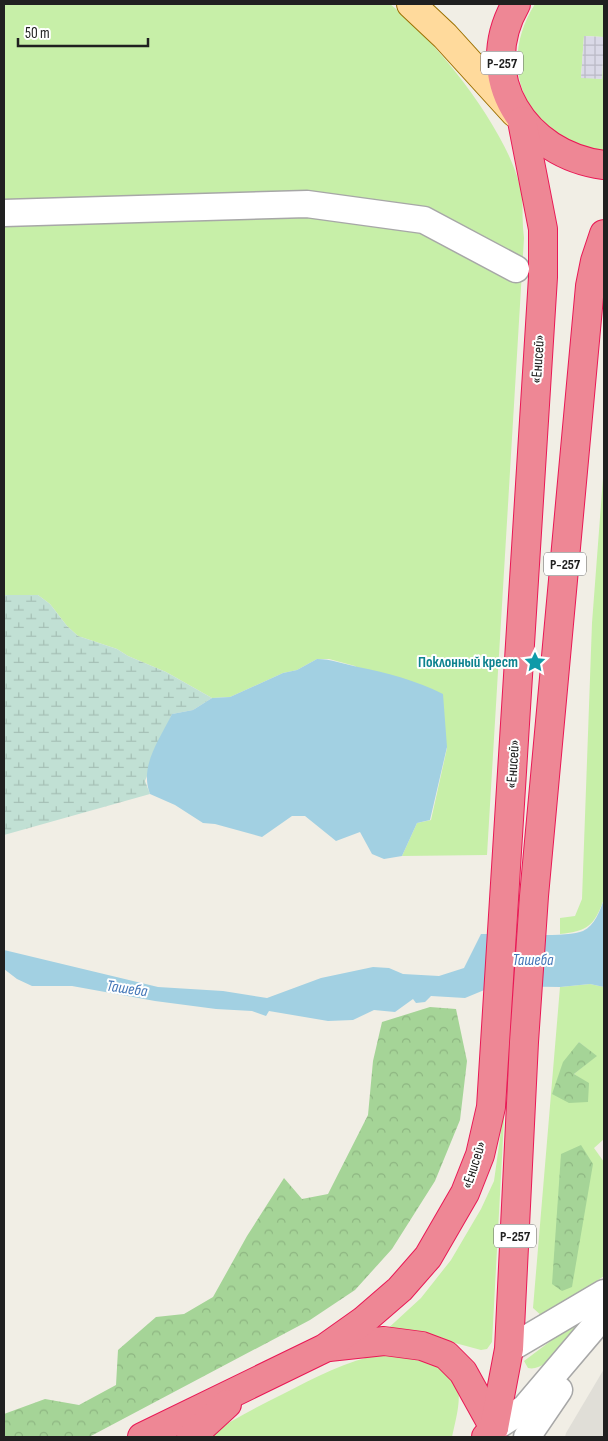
<svg xmlns="http://www.w3.org/2000/svg" width="608" height="1441" viewBox="0 0 608 1441" font-family="'Sofia Sans Condensed',sans-serif">
	<style>
		.airport { fill: #e0ded7 }
		.grass { fill: #c7efa8; fill-rule: evenodd }
		.forest { fill: url(#forest-crowns) }
		.wetland { fill: url(#wetland-marsh) }
		.plaza { fill: url(#plaza-grid) }
		.water { fill: #a2d0e2 }
		.lines { fill: none; stroke-linecap: round; stroke-linejoin: round }
		.minor-casing { stroke: #a7a7a7; stroke-width: 29 }
		.major-casing { stroke: #9b7000; stroke-width: 30 }
		.highway-casing { stroke: #e91855; stroke-width: 30 }
		.minor { stroke: #fff; stroke-width: 26 }
		.major { stroke: #ffda9c; stroke-width: 28 }
		.highway { stroke: #ee8795; stroke-width: 28 }
		.labels { text-anchor: middle; dominant-baseline: central; stroke-width: 4; stroke-linejoin: round; paint-order: stroke }
		.shield { fill: #fff; stroke: #636363; stroke-width: 1 }
		.shield-label { font-size: 14px; font-weight: bold; fill: #202020 }
		.street-label { font-size: 15px; fill: #202020; stroke: #fff }
		.culture-label { font-size: 15px; font-weight: bold; fill: #0d838f; stroke: #fff; text-anchor: end }
		.water-label { font-size: 16px; font-style: italic; fill: #4477b8; stroke: #fff }
	</style>
	<defs>
		<pattern id="forest-crowns" width="20" height="18" patternUnits="userSpaceOnUse" patternTransform="scale(1.25)"><rect width="20" height="18" fill="#a5d497"/><path d="M2 6a3 3 0 1 1 6 0M12 15a3 3 0 1 1 6 0" fill="none" stroke="#8eb682"/></pattern>
		<pattern id="wetland-marsh" width="20" height="14" patternUnits="userSpaceOnUse" patternTransform="scale(1.25)"><rect width="20" height="14" fill="#c1e0d4"/><path d="M1 5h8M5 5V1M11 12h8M15 12V8" fill="none" stroke="#a6c0b6"/></pattern>
		<pattern id="plaza-grid" width="8" height="8" patternUnits="userSpaceOnUse" patternTransform="scale(1.25)"><rect width="8" height="8" fill="#dad9e7"/><path d="M0 4h8M4 0v8" fill="none" stroke="#bbbac6"/></pattern>
	</defs>
	<rect width="100%" height="100%" fill="#f1eee5"/>
	<path class="airport" d="M 604,1369 L 604,1437 L 565,1437 L 566,1433 Z"/>
	<g class="grass">
		<path d="M 4,4 L 390,4 C 437,41 513,136 522,196 C 523,210 522,224 524,238 L 487,855 L 402,856 L 417,823 L 431,820 L 447,748 L 355,666 L 329,659 L 317,659 L 297,670 L 283,673 L 230,697 L 212,698 L 166,672 L 128,656 L 117,649 L 78,636 L 67,626 L 50,604 L 38,595 L 4,595 Z"/>
		<path d="M 535,4 L 604,4 L 604,37 L 584,36 L 581,77 L 602,79 L 604,44 L 604,151 C 528,141 494,68 535,4 Z"/>
		<path d="M 604,465 L 604,899 C 594,926 588,931 560,934 L 560,918 L 575,916 L 582,899 L 592,623 Z"/>
		<path d="M 590,984 L 604,987 L 604,1139 L 594,1148 L 604,1162 L 604,1276 L 543,1317 L 533,1308 L 560,987 ZM 579,1042 L 596,1056 L 574,1074 L 586,1082 L 552,1094 Z"/>
		<path d="M 505,1102 L 492,1342 L 487,1349 L 481,1350 L 418,1333 L 383,1333 L 421,1298 L 451,1260 L 481,1209 L 494,1181 Z"/>
		<path d="M 584,1316 L 586,1319 C 574,1333 548,1373 528,1368 L 524,1361 Z"/>
		<path d="M 382,1354 C 406,1357 452,1356 458,1387 C 461,1403 455,1422 452,1437 L 207,1437 C 231,1420 257,1407 283,1394 C 316,1377 346,1361 382,1354 Z"/>
	</g>
	<g class="forest">
		<path d="M 430,1007 L 456,1009 L 467,1061 L 460,1120 L 435,1181 L 392,1249 L 355,1290 L 310,1320 L 89,1437 L 4,1437 L 4,1414 L 45,1399 L 79,1405 L 116,1385 L 118,1350 L 156,1317 L 184,1314 L 213,1297 L 247,1236 L 284,1178 L 302,1199 L 328,1194 L 368,1115 L 373,1061 L 382,1022 Z"/>
		<path d="M 579,1042 L 597,1056 L 574,1074 L 589,1083 L 588,1102 L 569,1103 L 552,1094 L 563,1062 Z"/>
		<path d="M 581,1145 L 593,1164 L 572,1287 L 562,1291 L 552,1284 L 561,1154 Z"/>
	</g>
	<path class="wetland" d="M 4,595 L 38,595 L 50,604 L 67,626 L 78,636 L 117,649 L 128,656 L 166,672 L 212,698 L 193,710 L 172,714 L 145,781 L 150,794 L 4,835 Z"/>
	<path class="plaza" d="M 584,36 L 604,37 L 602,79 L 581,78 Z"/>
	<g class="water">
		<path d="M 317,659 C 331,659 344,664 358,667 C 388,673 415,680 443,694 L 447,747 L 430,820 L 417,823 L 402,856 L 384,859 L 372,854 L 360,832 L 336,841 L 305,816 L 292,816 L 262,837 L 215,824 L 203,823 L 175,805 L 150,794 C 139,766 160,739 172,714 L 193,710 L 212,698 L 230,697 L 283,673 L 297,670 Z"/>
		<path d="M 604,899 L 604,987 L 590,984 L 560,987 L 494,986 L 465,998 L 431,996 L 425,1002 L 416,1003 L 413,999 L 395,1012 L 374,1010 L 353,1020 L 328,1021 L 269,1011 L 266,1016 L 252,1011 L 216,1009 L 155,1001 L 72,986 L 32,986 L 17,979 L 4,969 L 4,950 L 158,987 L 223,991 L 267,998 L 321,978 L 373,967 L 389,968 L 403,974 L 439,976 L 464,968 L 481,934 C 501,934 568,938 583,931 C 595,925 600,911 604,899 Z"/>
	</g>
	<g class="lines">
		<g class="minor-casing">
			<g id="minor">
				<path d="M 4,213 L 307,204 L 424,220 L 516,269"/>
				<path d="M 509,1349 L 604,1293"/>
				<path d="M 494,1428 L 525,1408 L 604,1315"/>
				<path d="M 527,1437 L 559,1390"/>
			</g>
		</g>
		<g class="major-casing">
			<path id="major" d="M 411,4 L 445,36 L 515,113"/>
		</g>
		<g class="highway-casing">
			<g id="highway">
				<path d="M 516,4 C 474,77 525,155 604,165"/>
				<path d="M 329,1347 L 384,1341 L 422,1346 L 446,1355 L 463,1372 L 494,1428"/>
				<path d="M 142,1437 L 325,1348 L 363,1321 L 400,1289 L 428,1257 L 465,1193 L 480,1155 L 491,1107 L 543,277 L 543,229 L 522,121"/>
				<path d="M 191,1437 L 227,1404"/>
				<path d="M 486,1437 L 494,1428 L 509,1349 L 524,1042 L 534,896 L 590,286 L 595,261 L 604,234"/>
			</g>
		</g>
		<use href="#minor" class="minor"/>
		<use href="#major" class="major"/>
		<use href="#highway" class="highway"/>
	</g>
	<defs>
		<g id="sight-bare" transform="scale(1.725)"><path d="M0-6L1.8-2.2L6-1.7L2.9 1.2L3.7 5.4L0 3.3L-3.7 5.4L-2.9 1.2L-6-1.7L-1.8-2.2Z" fill="#0f9aa8" stroke="#fff" stroke-width="2.5" paint-order="stroke"/></g>
	</defs>
	<g fill-rule="evenodd">
		<use href="#sight-bare" x="535" y="662"/>
	</g>
	<g class="labels">
		<g class="shield">
			<rect x="481" y="51.5" width="42" height="23" rx="4"/>
			<rect x="544" y="552.5" width="42" height="23" rx="4"/>
			<rect x="494" y="1224.5" width="42" height="23" rx="4"/>
		</g>
		<g class="shield-label">
			<text x="502" y="63">Р-257</text>
			<text x="565" y="564">Р-257</text>
			<text x="515" y="1236">Р-257</text>
		</g>
		<g class="street-label">
			<text transform="translate(538 359) rotate(-86)">«Енисей»</text>
			<text transform="translate(513 764) rotate(-86)">«Енисей»</text>
			<text transform="translate(474 1165) rotate(-72)">«Енисей»</text>
		</g>
		<g class="culture-label">
			<text x="518" y="662">Поклонный крест</text>
		</g>
		<g class="water-label">
			<text x="533" y="960">Ташеба</text>
			<text transform="translate(127 989) rotate(8)">Ташеба</text>
		</g>
	</g>
	<rect width="608" height="1441" fill="none" stroke="#202020" stroke-width="10"/>
	<path d="M18 38v8h130v-8" fill="none" stroke="#202020" stroke-width="2.5"/>
	<text x="25" y="38" font-size="15" fill="#202020" stroke="#ffffff" stroke-width="4" paint-order="stroke">50 m</text>
</svg>
